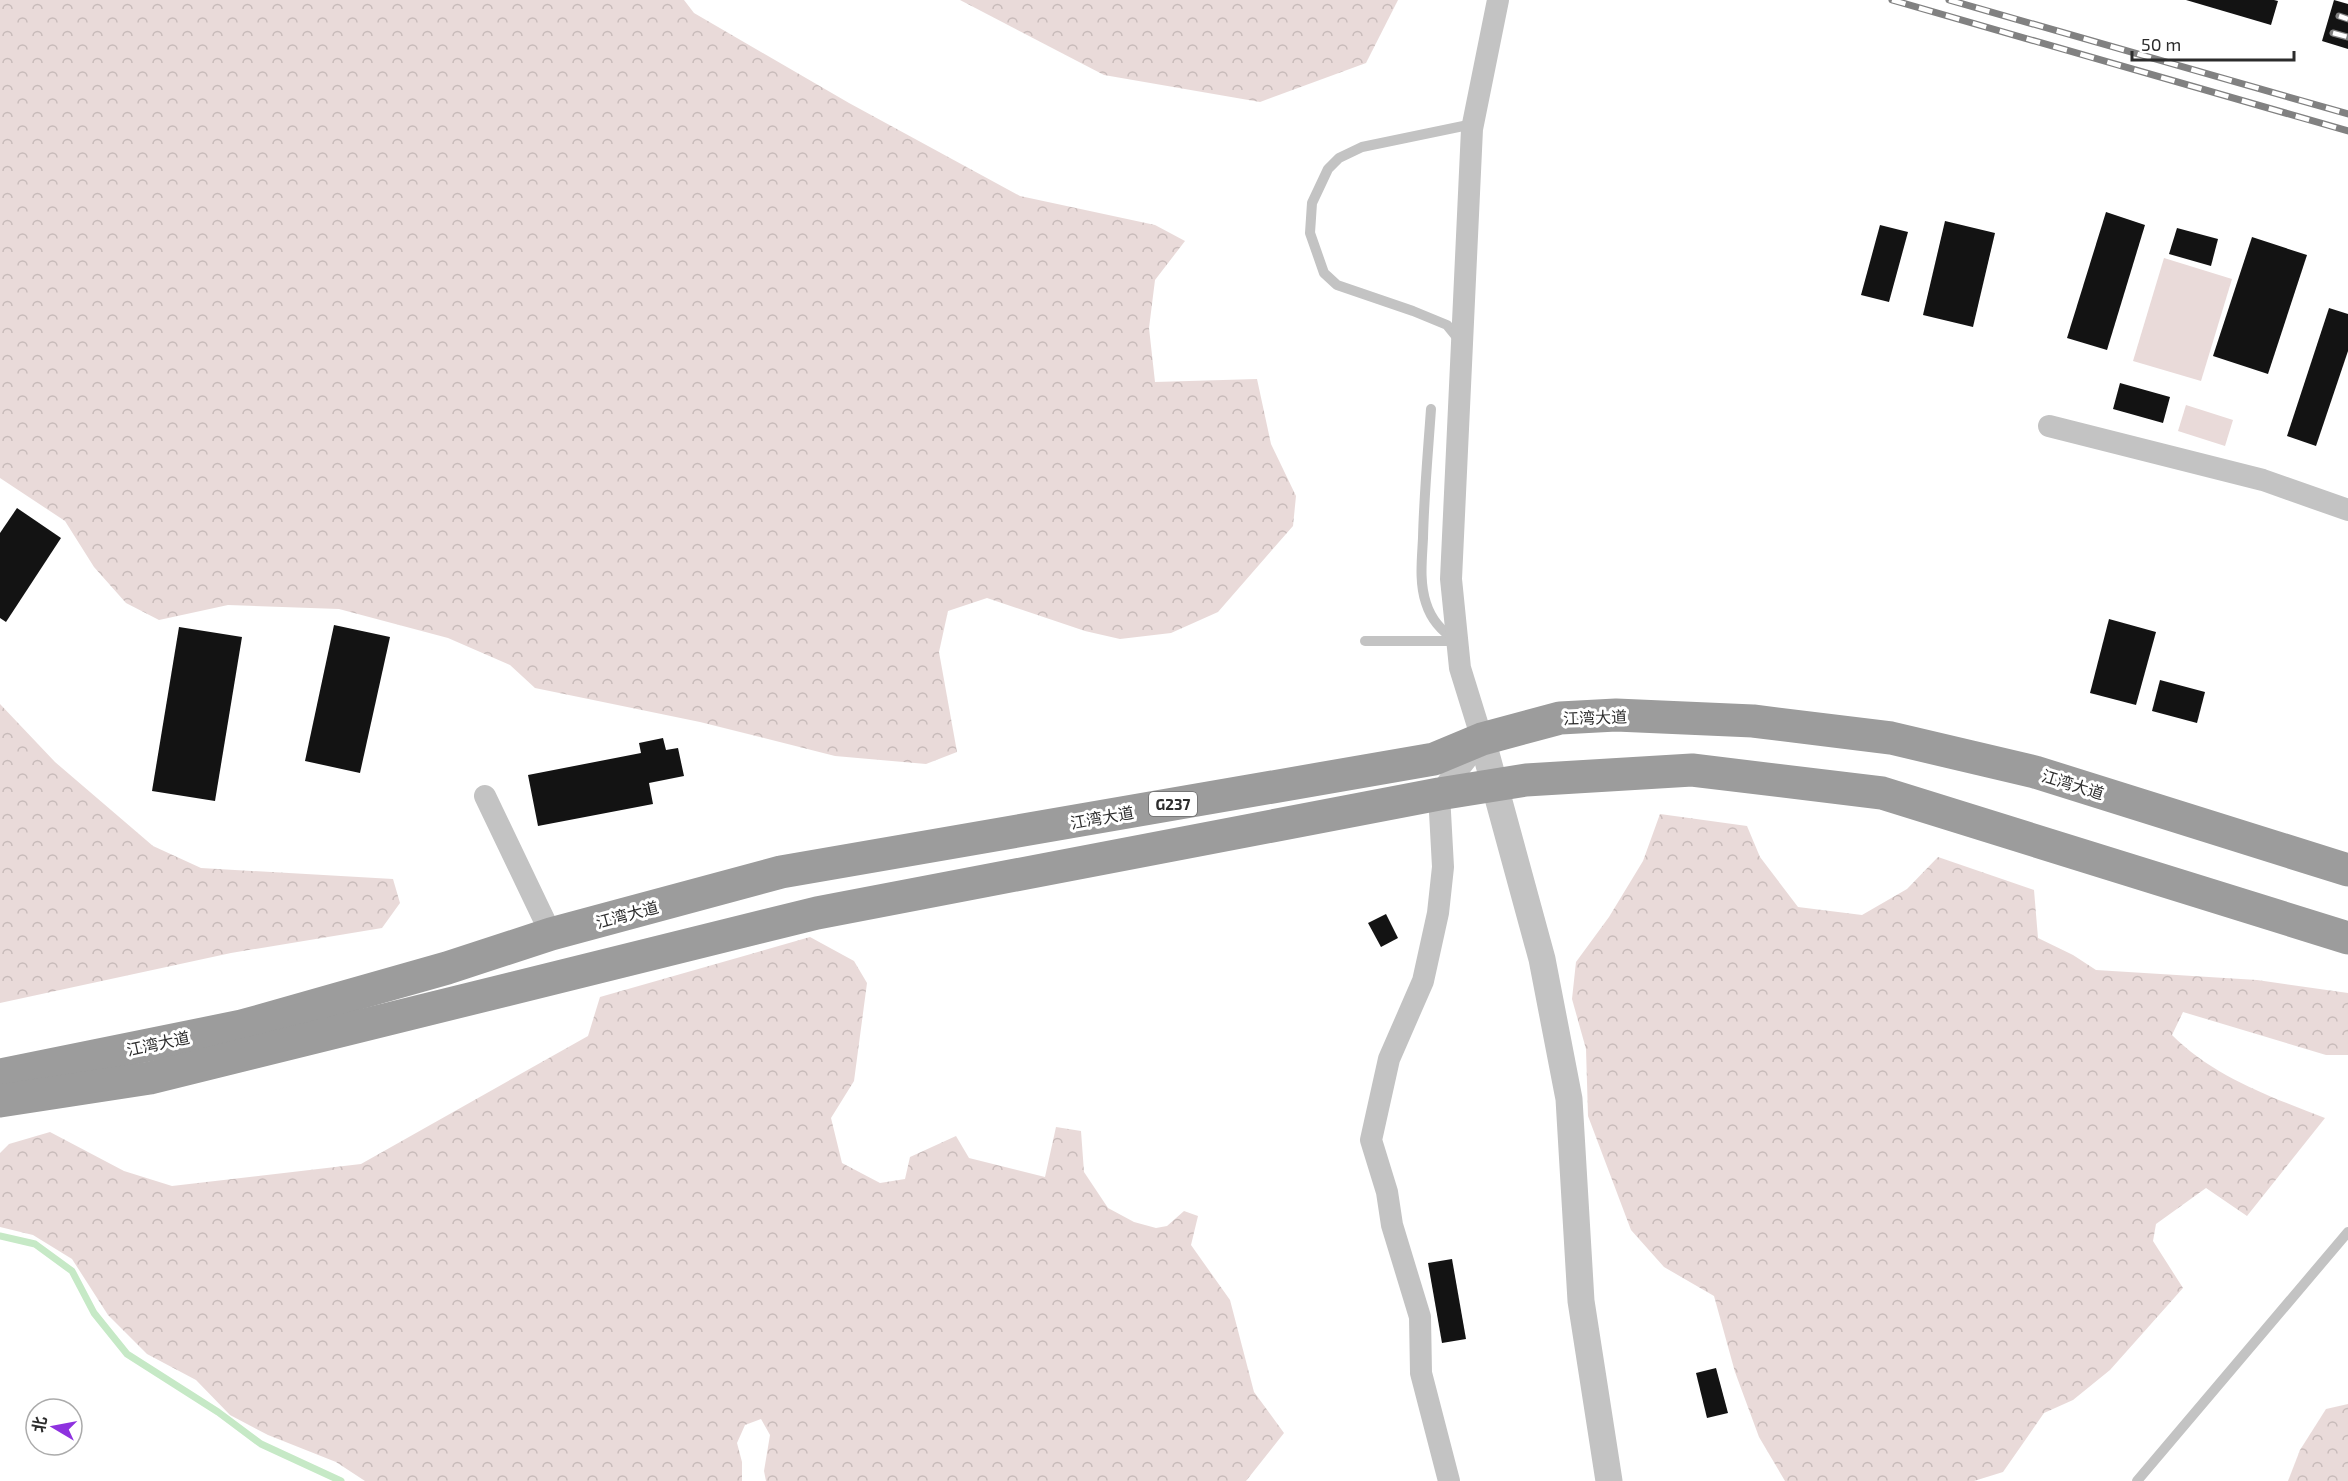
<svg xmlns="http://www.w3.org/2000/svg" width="2348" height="1481" viewBox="0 0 2348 1481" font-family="'Exo 2','Noto Sans SC',sans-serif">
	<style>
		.forest { fill: url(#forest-crowns) }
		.pitch { fill: #e9dad9 }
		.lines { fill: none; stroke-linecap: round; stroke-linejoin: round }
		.stream { stroke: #c6e9c6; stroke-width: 7 }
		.building { fill: #131313 }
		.service { stroke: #c3c3c3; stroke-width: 10 }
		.minor { stroke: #c3c3c3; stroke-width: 22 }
		.tertiary { stroke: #c3c3c3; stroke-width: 27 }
		.trunk { stroke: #9c9c9c; stroke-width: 33 }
		.rail-casing { stroke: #818181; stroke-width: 7 }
		.rail { stroke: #fff; stroke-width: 4.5; stroke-dasharray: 14; stroke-linecap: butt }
		.labels { text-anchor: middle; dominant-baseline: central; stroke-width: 6; stroke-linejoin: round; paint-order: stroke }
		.shield { fill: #fff; stroke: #6b6b6b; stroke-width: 1.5 }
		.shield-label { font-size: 15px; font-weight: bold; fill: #2c2c2c }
		.street-label { font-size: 16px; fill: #2c2c2c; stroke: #fff }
	</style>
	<defs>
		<pattern id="forest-crowns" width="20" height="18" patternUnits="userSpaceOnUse" patternTransform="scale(1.5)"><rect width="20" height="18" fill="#e9dad9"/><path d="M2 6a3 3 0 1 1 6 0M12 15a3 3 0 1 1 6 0" fill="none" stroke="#c8bbba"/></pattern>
	</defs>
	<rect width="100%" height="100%" fill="#fff"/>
	<g class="forest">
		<path d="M 0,0 L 684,0 L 694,13 L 849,103 L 1020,196 L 1155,225 L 1185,241 L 1155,280 L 1149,328 L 1155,382 L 1257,379 L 1271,444 L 1296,496 L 1293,526 L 1218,612 L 1171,633 L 1120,639 L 1085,631 L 987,598 L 948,611 L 939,652 L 957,752 L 926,764 L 835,756 L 700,722 L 535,688 L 510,665 L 448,638 L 339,609 L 228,605 L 159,620 L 126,603 L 94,567 L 65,521 L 0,478 Z"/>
		<path d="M 960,0 L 1398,0 L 1366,63 L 1260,102 L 1104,75 Z"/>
		<path d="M 0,704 L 55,762 L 153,846 L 201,868 L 393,879 L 400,903 L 382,928 L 231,953 L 0,1003 Z"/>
		<path d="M 1660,814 L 1747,826 L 1760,857 L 1798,907 L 1862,915 L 1907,889 L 1938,857 L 2034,890 L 2038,938 L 2073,955 L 2096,970 L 2257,980 L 2348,993 L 2348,1055 L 2326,1055 L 2183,1012 L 2172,1035 C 2214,1077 2271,1097 2325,1118 L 2247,1216 L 2206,1188 L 2156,1224 L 2153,1241 L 2183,1288 L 2110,1370 L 2073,1400 L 2044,1413 L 2003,1472 L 1974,1481 L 1785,1481 L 1759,1437 L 1735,1372 L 1714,1296 L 1664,1267 L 1631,1230 L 1588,1116 L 1586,1049 L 1572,999 L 1576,962 L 1609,917 L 1643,861 Z"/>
		<path d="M 810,937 L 854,961 L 867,983 L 854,1081 L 831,1118 L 842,1163 L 880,1183 L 905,1179 L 910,1157 L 956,1136 L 969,1158 L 1045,1177 L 1056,1127 L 1081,1131 L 1084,1172 L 1108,1208 L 1134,1222 L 1156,1228 L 1167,1226 L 1184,1211 L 1198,1216 L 1191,1245 L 1230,1300 L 1254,1392 L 1284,1433 L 1246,1481 L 766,1481 L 764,1471 L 770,1435 L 761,1419 L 745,1425 L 737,1443 L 742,1462 L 742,1481 L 365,1481 L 336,1462 L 268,1435 L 230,1415 L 196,1380 L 147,1354 L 108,1315 L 72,1259 L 33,1235 L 0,1227 L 0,1153 L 9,1144 L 50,1132 L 124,1171 L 172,1186 L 361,1164 L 588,1036 L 600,997 Z"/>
		<path d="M 2348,1404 L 2348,1481 L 2288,1481 L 2300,1450 L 2326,1409 Z"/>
	</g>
	<g class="pitch">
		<path d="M 2164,258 L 2232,279 L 2201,381 L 2133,361 Z"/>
		<path d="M 2186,405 L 2233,420 L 2225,446 L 2178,431 Z"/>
	</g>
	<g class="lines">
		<path class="stream" d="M 0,1236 L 35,1244 L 72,1271 L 94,1313 L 127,1354 L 218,1412 L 261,1444 L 341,1481"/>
	</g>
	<g class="building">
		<path d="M 2186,0 L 2274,0 L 2278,1 L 2271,25 Z"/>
		<path d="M 2334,0 L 2348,4 L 2348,49 L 2322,41 Z"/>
		<path d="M 2106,212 L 2145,225 L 2107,350 L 2067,338 Z"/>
		<path d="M 1945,221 L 1995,233 L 1973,327 L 1923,315 Z"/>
		<path d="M 1880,225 L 1908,232 L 1889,302 L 1861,295 Z"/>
		<path d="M 2177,228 L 2218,239 L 2211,266 L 2169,254 Z"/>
		<path d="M 2252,237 L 2307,255 L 2268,374 L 2213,356 Z"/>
		<path d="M 2329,308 L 2348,314 L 2348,351 L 2316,446 L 2287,436 Z"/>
		<path d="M 2120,383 L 2170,397 L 2163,423 L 2113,409 Z"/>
		<path d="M 17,508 L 61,538 L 6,622 L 0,618 L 0,533 Z"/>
		<path d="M 2109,619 L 2156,632 L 2136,705 L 2090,693 Z"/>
		<path d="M 334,625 L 390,637 L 360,773 L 305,761 Z"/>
		<path d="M 179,627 L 242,637 L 215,801 L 152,791 Z"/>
		<path d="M 2160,680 L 2205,692 L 2197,723 L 2152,711 Z"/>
		<path d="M 663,738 L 666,750 L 678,748 L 684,776 L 649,783 L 653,804 L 538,826 L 528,775 L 641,753 L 639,743 Z"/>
		<path d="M 1386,914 L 1398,938 L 1381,947 L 1368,923 Z"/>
		<path d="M 1452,1259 L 1466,1339 L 1442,1343 L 1428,1263 Z"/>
		<path d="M 1716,1368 L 1728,1413 L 1707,1418 L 1696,1373 Z"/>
	</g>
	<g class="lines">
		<g class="service">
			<path d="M 1460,341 L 1447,325 L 1413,311 L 1337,285 L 1324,273 L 1310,233 L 1312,203 L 1328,169 L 1339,158 L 1362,147 L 1473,124"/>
			<path d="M 1431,409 C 1428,452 1424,495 1423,538 C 1422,559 1419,582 1426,603 C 1431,619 1442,632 1457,641"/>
			<path d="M 1365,641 L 1457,641"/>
			<path d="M 2137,1481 L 2348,1232"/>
		</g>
		<g class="minor">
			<path d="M 2049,426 L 2263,480 L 2348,510"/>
			<path d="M 485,796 L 551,934"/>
			<path d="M 1449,1481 L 1421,1373 L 1420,1317 L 1392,1225 L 1387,1192 L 1371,1140 L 1389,1059 L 1423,981 L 1438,913 L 1443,867 L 1439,794 L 1482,739 L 1460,668 L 1451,579 L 1472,129 L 1498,0"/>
		</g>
		<path class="tertiary" d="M 1482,739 L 1542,959 L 1569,1099 L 1581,1301 L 1609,1481"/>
		<g class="trunk">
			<path d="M 0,1075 L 242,1026 L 447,968 L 551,934 L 781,872 L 1434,759 L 1482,739 L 1560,718 L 1616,715 L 1753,721 L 1891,738 L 2035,772 L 2348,870"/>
			<path d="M 0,1101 L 150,1078 L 817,913 L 1439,794 L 1526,780 L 1692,770 L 1882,793 L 2348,938"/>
		</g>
		<g class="rail-casing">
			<g id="rail">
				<path d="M 1892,0 L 2348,131"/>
				<path d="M 1949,0 L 2348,114"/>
				<path d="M 2339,16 L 2348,19"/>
				<path d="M 2333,33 L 2348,37"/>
			</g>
		</g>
		<use href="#rail" class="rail"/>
	</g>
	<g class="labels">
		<rect class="shield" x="1149" y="792" width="48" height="24" rx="4.5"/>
		<g class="shield-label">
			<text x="1173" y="804">G237</text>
		</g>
		<g class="street-label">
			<text transform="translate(1595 717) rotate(-2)">江湾大道</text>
			<text transform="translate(2073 784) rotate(17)">江湾大道</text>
			<text transform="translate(1102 817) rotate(-10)">江湾大道</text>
			<text transform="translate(627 914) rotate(-15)">江湾大道</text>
			<text transform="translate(158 1043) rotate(-12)">江湾大道</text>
		</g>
	</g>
	<g transform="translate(54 1427) rotate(280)"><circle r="28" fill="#ffffff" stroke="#ababab" stroke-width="1.5"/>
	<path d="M0-4.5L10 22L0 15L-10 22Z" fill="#8e32df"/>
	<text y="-9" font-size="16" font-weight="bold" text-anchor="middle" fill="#2c2c2c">北</text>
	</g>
	<path d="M2132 51v9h162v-9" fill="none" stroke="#2c2c2c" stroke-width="3"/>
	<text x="2141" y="51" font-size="18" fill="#2c2c2c" stroke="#ffffff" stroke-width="4.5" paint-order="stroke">50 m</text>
</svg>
